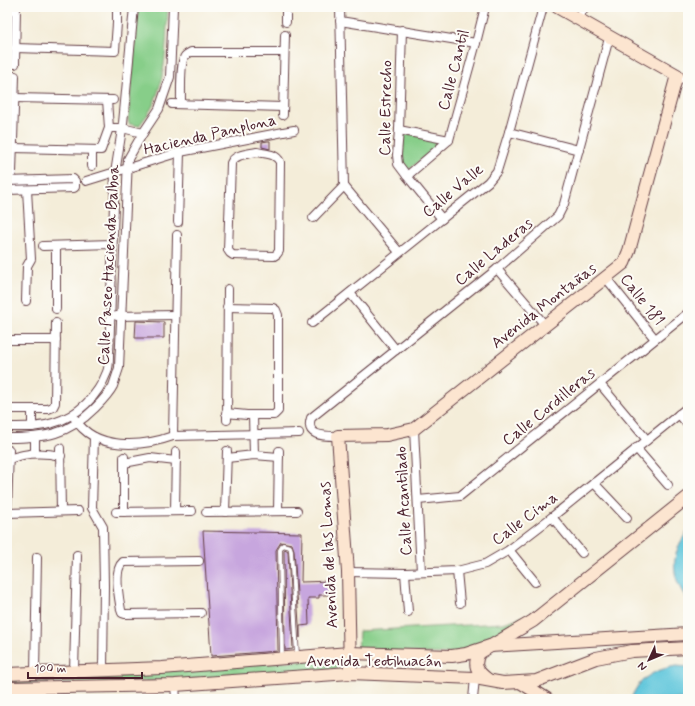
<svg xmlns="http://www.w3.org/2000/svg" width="695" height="706" viewBox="0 0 695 706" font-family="Mynerve,sans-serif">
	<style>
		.green { fill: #87ce89; stroke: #68765a }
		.water { fill: #5ec6db; stroke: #547283 }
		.building { fill: #c7a6de }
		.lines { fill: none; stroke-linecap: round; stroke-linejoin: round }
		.lane-casing { stroke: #643e45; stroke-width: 5.5 }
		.street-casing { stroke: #643e45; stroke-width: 10 }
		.secondary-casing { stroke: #643e45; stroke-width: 14 }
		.lane { stroke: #fff; stroke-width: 4 }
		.street { stroke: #fff; stroke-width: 8 }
		.secondary { stroke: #fce5d0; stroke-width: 12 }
		.labels { text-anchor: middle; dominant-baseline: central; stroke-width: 4; stroke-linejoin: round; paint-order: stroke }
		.street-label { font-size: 16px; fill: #4a1f2b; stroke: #fdfcf7 }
	</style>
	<rect width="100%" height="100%" fill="#fdfcf7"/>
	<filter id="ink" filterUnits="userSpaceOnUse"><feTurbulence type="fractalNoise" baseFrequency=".025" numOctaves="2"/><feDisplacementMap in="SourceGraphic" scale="8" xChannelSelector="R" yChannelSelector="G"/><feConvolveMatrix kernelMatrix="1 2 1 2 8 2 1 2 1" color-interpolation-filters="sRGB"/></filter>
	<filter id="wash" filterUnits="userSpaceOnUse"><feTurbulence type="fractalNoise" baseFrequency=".012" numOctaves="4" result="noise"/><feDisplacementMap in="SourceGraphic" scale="16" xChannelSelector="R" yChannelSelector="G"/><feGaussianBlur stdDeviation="0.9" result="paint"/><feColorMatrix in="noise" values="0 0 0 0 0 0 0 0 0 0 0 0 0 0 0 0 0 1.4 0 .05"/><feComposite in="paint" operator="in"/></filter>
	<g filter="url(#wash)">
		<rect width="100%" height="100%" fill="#f4edd9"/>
		<g class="green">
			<path d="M 138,7 L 168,7 C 166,39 167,73 154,103 C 151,111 144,119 139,126 L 129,124 L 128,119 Z"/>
			<path d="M 401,132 L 444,141 L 406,172 L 401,163 Z"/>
			<path d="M 539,610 L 490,646 L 450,654 L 358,651 L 359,631 L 503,623 L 528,615 Z"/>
			<path d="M 338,659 L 340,663 L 337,669 L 204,679 L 7,686 L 7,676 Z"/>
		</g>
		<g class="water">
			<path d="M 688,531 L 688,600 C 670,577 670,554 688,531 Z"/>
			<path d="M 676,666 L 688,667 L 688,699 L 631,699 C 639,677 655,670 676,666 Z"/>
		</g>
		<g id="blocks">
			<g class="building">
				<path d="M 268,141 L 270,141 L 270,149 L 262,147 L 262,142 Z"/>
				<path d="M 136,321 L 164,322 L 164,338 L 135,338 Z"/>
				<path d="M 203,531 L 302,533 L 301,582 L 332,581 L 333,595 L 319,595 L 319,598 L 308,598 L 309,625 L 300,626 L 300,638 L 294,550 L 292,544 L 281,542 L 276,550 L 278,651 L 211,656 Z"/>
				<path d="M 285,549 L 288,551 L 293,649 L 285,650 L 284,551 Z"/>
			</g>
		</g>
	</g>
	<g filter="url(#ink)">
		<use href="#blocks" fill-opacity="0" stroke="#643e45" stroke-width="1"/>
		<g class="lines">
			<g class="lane-casing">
				<path id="lane" d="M 282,658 L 280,550 L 283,545 L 290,547 L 291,550 L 297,655"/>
			</g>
			<g class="street-casing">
				<g id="street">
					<path d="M 340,7 L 344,186 L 399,252"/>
					<path d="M 577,19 L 585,7"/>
					<path d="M 340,21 L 476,43"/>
					<path d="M 286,22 L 286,7"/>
					<path d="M 402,30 L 399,130 L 397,155 L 398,164 L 407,176 L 442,219"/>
					<path d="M 15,48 L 115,51 L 117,23 L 117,7"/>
					<path d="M 15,64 L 16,7"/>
					<path d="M 677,75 L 688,82"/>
					<path d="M 14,98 L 113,100"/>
					<path d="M 172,104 L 283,107"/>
					<path d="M 181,104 C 181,95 180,61 185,56 C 187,54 189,53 191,52 L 284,52"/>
					<path d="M 283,115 L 285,35"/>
					<path d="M 109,128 L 122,128 L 143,133"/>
					<path d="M 399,130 L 449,140"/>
					<path d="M 509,132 L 579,150"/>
					<path d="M 13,148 L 101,150 L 109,128 L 107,100"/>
					<path d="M 257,152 C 265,154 276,153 280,162 L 279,251 L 277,254 L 274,256 L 233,255 L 230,253 L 228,250 L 231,163 C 235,154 248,154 257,152 Z"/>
					<path d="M 92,166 L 92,150"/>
					<path d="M 12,173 L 15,76"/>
					<path d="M 407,176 L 449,140 L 476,43 L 485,7"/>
					<path d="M 7,181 L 73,179 L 75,181 L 75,187 L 74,188 L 7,190"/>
					<path d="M 86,181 L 180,152 L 294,130"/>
					<path d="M 313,218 L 344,186"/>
					<path d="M 178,222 L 180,152"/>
					<path d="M 43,246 L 112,244"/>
					<path d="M 56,246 L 56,309"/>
					<path d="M 497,269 L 545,325"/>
					<path d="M 606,278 L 655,339"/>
					<path d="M 350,293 L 396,350"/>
					<path d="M 26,301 L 27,266 L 31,259 L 27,190"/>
					<path d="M 117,316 L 175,315"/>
					<path d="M 312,323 L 488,182 L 497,171 L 509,132 L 543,7"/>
					<path d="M 7,340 L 56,340"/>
					<path d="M 600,384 L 647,440"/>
					<path d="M 7,409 L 48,409 L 53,407 L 55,403 L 56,323"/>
					<path d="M 32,410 L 32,427"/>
					<path d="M 226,413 L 247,415 L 274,415 L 278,411 L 278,315 L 276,310 L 273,308 L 227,307"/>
					<path d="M 679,414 L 688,425"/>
					<path d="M 253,415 L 254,455"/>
					<path d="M 75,419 C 95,451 142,447 173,436 L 299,433"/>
					<path d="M 227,420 L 228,289"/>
					<path d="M 7,427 C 22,427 38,428 53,423 C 78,416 98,396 107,372 C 109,367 109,361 109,356 L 115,173 L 123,123 L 134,7"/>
					<path d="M 414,429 L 421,572"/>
					<path d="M 173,436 L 177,235"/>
					<path d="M 338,436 C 325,436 305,437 311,418 L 497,269 L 558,216 L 564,204 L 609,38"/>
					<path d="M 94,437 L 92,508 L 103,527 L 104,586 L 103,670"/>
					<path d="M 7,438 C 45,438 68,435 95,408 C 102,401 109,394 113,386 C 115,380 117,374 119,368 L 128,159 L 143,133 L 159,109 L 170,77 L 173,7"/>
					<path d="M 60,448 L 61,511"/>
					<path d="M 636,448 L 668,485"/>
					<path d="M 35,453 L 35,437"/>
					<path d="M 227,458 L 254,455 L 279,457"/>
					<path d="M 9,459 C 27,452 43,452 61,456"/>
					<path d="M 124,463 L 150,458 L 176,461"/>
					<path d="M 594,483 L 627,518"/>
					<path d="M 418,500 L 460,496 L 688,313"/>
					<path d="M 175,511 L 176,452"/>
					<path d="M 278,511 L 279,451"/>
					<path d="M 116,512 L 192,511"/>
					<path d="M 124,512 L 124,457"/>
					<path d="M 206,512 L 297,511"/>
					<path d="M 225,512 L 227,451"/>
					<path d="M 7,513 L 78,511"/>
					<path d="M 7,513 L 9,450"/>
					<path d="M 552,517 L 582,553"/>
					<path d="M 509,550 L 535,582"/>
					<path d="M 199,561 L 123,562 C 113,570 119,598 121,610 L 122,613 L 125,614 L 201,613"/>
					<path d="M 457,571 L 460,603"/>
					<path d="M 348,572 L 405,573 L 457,571 L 485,564 L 509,550 L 552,517 L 688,407"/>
					<path d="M 405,573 L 408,612"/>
					<path d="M 74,671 L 77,555"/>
					<path d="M 35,673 L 37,557"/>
					<path d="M 175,685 L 176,699"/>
					<path d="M 473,699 L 475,678"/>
				</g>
			</g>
			<g class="secondary-casing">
				<g id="secondary">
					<path d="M 350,673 L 348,572 L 338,436 L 387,435 L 414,429 L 624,263 L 629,251 L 677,75 L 557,7"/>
					<path d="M 7,674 L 162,668 L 349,653 L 452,656 L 466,654 L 490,646 L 688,634"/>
					<path d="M 487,679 C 477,671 473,666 479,653 L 533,621 L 688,497"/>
					<path d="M 520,682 L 547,699"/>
					<path d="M 7,688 L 175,685 L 350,673 L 475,678 L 503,683 L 536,681 L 596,658 L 632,651 L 688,648"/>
				</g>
			</g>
			<use href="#lane" class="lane"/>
			<use href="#street" class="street"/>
			<use href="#secondary" class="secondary"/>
		</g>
	</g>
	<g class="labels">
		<g class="street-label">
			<text transform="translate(454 70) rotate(-75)">Calle Cantil</text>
			<text transform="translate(386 108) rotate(-89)">Calle Estrecho</text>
			<text transform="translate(210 135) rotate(-13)">Hacienda Panplona</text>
			<text transform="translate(453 191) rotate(-40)">Calle Valle</text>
			<text transform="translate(494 252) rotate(-40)">Calle Laderas</text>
			<text transform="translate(109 265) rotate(-87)">Calle Paseo Hacienda Balboa</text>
			<text transform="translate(642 300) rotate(52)">Calle 181</text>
			<text transform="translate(544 306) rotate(-38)">Avenida Montañas</text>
			<text transform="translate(549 407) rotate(-39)">Calle Cordilleras</text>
			<text transform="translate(404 501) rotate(-93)">Calle Acantilado</text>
			<text transform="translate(525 519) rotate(-37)">Calle Cima</text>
			<text transform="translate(329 555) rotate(-93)">Avenida de las Lomas</text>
			<text x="374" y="661">Avenida Teotihuacán</text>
		</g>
	</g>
	<rect width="695" height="706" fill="none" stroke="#fdfcf7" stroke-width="24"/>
	<g transform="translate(649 660) rotate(226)" stroke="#fdfcf7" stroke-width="3" paint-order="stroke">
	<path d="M0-3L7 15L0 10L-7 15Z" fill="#4a1f2b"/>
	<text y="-6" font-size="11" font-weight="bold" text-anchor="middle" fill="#4a1f2b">N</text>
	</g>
	<path d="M28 672v6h114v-6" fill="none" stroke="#4a1f2b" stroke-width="2"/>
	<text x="34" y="672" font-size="12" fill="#4a1f2b" stroke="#fdfcf7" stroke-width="3" paint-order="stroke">100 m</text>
</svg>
